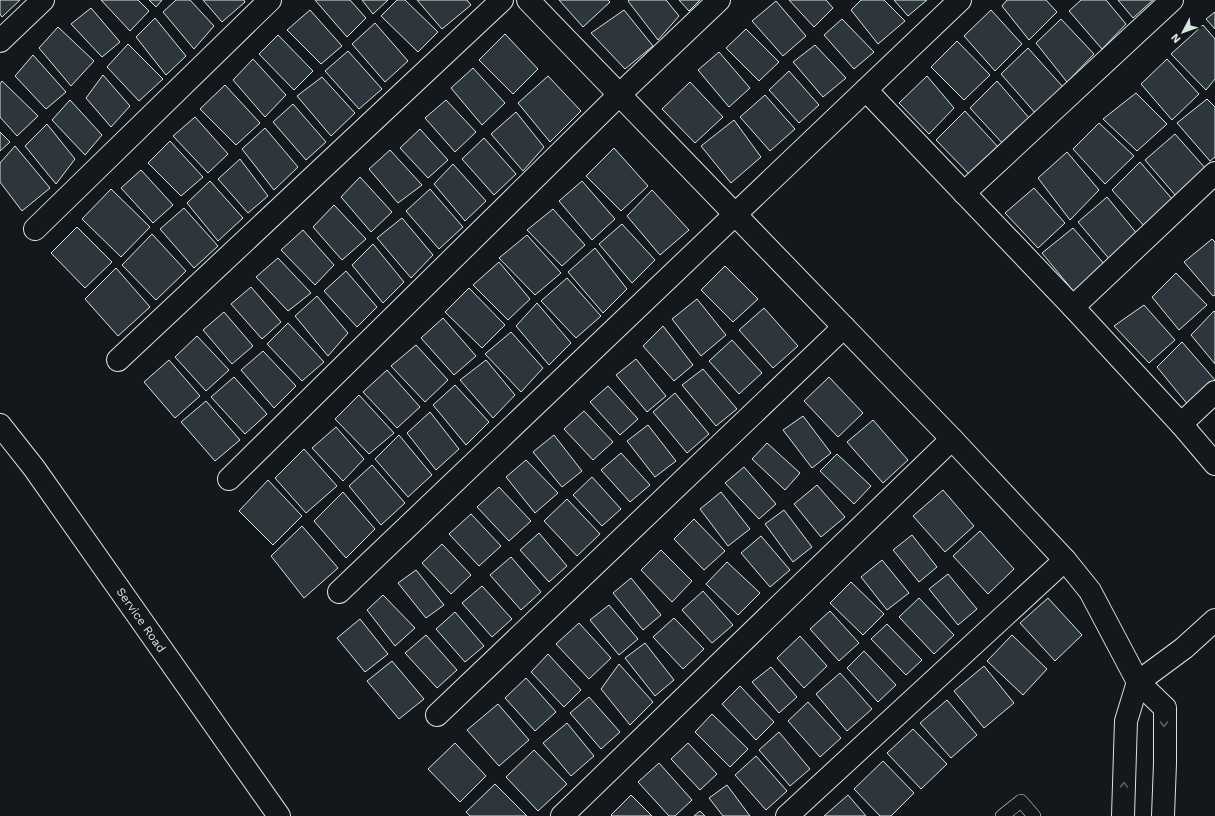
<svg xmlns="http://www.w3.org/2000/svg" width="1215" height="816" viewBox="0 0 1215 816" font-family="'Work Sans',sans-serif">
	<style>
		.building { fill: #2c363c; stroke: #d8e6dc }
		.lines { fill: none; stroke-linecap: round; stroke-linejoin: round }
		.service-casing { stroke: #d8e6dc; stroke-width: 14 }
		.minor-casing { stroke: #d8e6dc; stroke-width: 24 }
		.service { stroke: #14181c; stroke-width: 13 }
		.minor { stroke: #14181c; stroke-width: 22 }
		.oneway { stroke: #59605f }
		.labels { text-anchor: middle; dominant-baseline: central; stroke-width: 3; stroke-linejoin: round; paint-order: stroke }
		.street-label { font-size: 12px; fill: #d8e6dc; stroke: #14181c }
	</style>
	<rect width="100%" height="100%" fill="#14181c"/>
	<g class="building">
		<path d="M 0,0 L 20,0 L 2,17 L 0,14 Z"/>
		<path d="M 101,0 L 138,0 L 149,11 L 130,31 Z"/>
		<path d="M 149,0 L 162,0 L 156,7 Z"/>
		<path d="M 176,0 L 190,0 L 214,26 L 194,49 L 163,12 Z"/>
		<path d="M 203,0 L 244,0 L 245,2 L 222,22 Z"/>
		<path d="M 315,0 L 350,0 L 366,18 L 347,37 Z"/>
		<path d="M 362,0 L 388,0 L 373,14 Z"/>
		<path d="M 397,0 L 405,0 L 438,32 L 418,52 L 381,16 Z"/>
		<path d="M 417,0 L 467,0 L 471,5 L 442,29 Z"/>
		<path d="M 559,0 L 608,0 L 610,2 L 583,27 Z"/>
		<path d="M 629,0 L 666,0 L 679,16 L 658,40 L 628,1 Z"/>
		<path d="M 679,0 L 700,0 L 689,11 Z"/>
		<path d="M 789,0 L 826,0 L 833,8 L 814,27 Z"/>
		<path d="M 861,0 L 884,0 L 905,21 L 878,44 L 851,10 Z"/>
		<path d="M 894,0 L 927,0 L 908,16 Z"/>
		<path d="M 1007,0 L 1046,0 L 1057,12 L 1029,40 L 1002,6 Z"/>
		<path d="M 1081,0 L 1106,0 L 1126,24 L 1102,49 L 1069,11 Z"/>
		<path d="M 1118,0 L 1153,0 L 1133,18 Z"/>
		<path d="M 776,1 L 806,36 L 783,56 L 752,21 Z"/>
		<path d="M 91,8 L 120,42 L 102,57 L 71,24 Z"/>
		<path d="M 310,10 L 342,46 L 321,64 L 287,30 Z"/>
		<path d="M 624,10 L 653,46 L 625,69 L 591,33 Z"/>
		<path d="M 991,10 L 1022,44 L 995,71 L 964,36 Z"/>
		<path d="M 1215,12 L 1215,29 L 1206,19 Z"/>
		<path d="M 155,18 L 186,56 L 166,75 L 136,37 Z"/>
		<path d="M 842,19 L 874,52 L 854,69 L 824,35 Z"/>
		<path d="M 1061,19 L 1094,54 L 1067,82 L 1036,43 Z"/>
		<path d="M 375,23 L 408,61 L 385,82 L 352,44 Z"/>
		<path d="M 1203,25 L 1215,39 L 1215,79 L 1206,90 L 1171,54 Z"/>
		<path d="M 58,27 L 94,61 L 71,86 L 39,48 Z"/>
		<path d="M 746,29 L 779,62 L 759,81 L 726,48 Z"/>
		<path d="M 505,34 L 538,69 L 513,94 L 479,60 Z"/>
		<path d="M 278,35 L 313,71 L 294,90 L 259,54 Z"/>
		<path d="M 957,41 L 990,75 L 964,100 L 931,67 Z"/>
		<path d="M 128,44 L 163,79 L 139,101 L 107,67 Z"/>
		<path d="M 815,45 L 846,78 L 823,97 L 793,62 Z"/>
		<path d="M 1028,48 L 1063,87 L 1036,114 L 1001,74 Z"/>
		<path d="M 348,51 L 382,89 L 359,109 L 325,71 Z"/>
		<path d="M 719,52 L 750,88 L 729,107 L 698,70 Z"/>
		<path d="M 33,55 L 66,92 L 46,109 L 15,76 Z"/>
		<path d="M 253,59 L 286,95 L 265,117 L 233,80 Z"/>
		<path d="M 1167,59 L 1199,94 L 1172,120 L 1141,84 Z"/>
		<path d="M 473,68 L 505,103 L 482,125 L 451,88 Z"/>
		<path d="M 789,71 L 819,105 L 799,123 L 769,90 Z"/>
		<path d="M 103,75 L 130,106 L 111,127 L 86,98 Z"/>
		<path d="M 548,76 L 581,111 L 550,142 L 518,103 Z"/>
		<path d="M 927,76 L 954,108 L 929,134 L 899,103 Z"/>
		<path d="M 322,77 L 355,113 L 331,136 L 297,96 Z"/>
		<path d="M 2,81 L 38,116 L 17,136 L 0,117 L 0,84 Z"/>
		<path d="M 997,81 L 1030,119 L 1004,145 L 970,108 Z"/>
		<path d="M 690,82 L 723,117 L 695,143 L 662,109 Z"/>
		<path d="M 225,85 L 260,123 L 236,145 L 200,109 Z"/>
		<path d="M 1136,93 L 1167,124 L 1137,151 L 1103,119 Z"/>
		<path d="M 765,95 L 795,129 L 770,151 L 740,117 Z"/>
		<path d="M 1207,99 L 1215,107 L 1215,157 L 1210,161 L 1177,123 Z"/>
		<path d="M 70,100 L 102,135 L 85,155 L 52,120 Z"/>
		<path d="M 446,100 L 476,132 L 455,152 L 425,118 Z"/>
		<path d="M 293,104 L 326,142 L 306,160 L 273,122 Z"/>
		<path d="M 965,111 L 999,148 L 970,175 L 936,140 Z"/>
		<path d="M 516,112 L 544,147 L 523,171 L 491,134 Z"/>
		<path d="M 195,117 L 228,154 L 208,173 L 173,136 Z"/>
		<path d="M 734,120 L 761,157 L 731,183 L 701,146 Z"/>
		<path d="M 1099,123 L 1134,156 L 1105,184 L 1073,149 Z"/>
		<path d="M 47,124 L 75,159 L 56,184 L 25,146 Z"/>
		<path d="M 265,128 L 298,167 L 274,190 L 242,149 Z"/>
		<path d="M 420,129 L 448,160 L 428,178 L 400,148 Z"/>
		<path d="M 0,132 L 10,142 L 0,151 Z"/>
		<path d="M 1175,134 L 1206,169 L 1176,196 L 1145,160 Z"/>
		<path d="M 484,138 L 516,174 L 494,195 L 462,159 Z"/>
		<path d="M 170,141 L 203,177 L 181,196 L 148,163 Z"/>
		<path d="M 15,146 L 50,188 L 22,211 L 0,182 L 0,163 Z"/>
		<path d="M 614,148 L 648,186 L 621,211 L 586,176 Z"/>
		<path d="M 390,150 L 422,185 L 398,203 L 369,169 Z"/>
		<path d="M 1067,152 L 1099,190 L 1070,220 L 1038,178 Z"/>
		<path d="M 240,159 L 268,196 L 248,213 L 218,179 Z"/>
		<path d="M 1140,162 L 1173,200 L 1145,227 L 1112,190 Z"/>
		<path d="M 453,164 L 486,201 L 465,221 L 434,184 Z"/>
		<path d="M 141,170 L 173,205 L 153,223 L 121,188 Z"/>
		<path d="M 360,177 L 392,212 L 371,232 L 341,197 Z"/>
		<path d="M 210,181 L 243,218 L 218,241 L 187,203 Z"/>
		<path d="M 582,181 L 615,219 L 592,240 L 559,201 Z"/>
		<path d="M 1034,188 L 1065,223 L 1038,248 L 1005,213 Z"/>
		<path d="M 111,189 L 150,227 L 121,257 L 82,219 Z"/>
		<path d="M 430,189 L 463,227 L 439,249 L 406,211 Z"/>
		<path d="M 652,190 L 689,230 L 660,255 L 627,216 Z"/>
		<path d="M 1107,197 L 1138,235 L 1111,261 L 1078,222 Z"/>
		<path d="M 334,205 L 366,239 L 342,260 L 313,227 Z"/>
		<path d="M 184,208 L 218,246 L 194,268 L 160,229 Z"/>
		<path d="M 553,209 L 585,245 L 562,266 L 527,230 Z"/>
		<path d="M 402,218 L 433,255 L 411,278 L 377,238 Z"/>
		<path d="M 622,224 L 655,260 L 632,283 L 599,244 Z"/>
		<path d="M 77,227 L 112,262 L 85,288 L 51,253 Z"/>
		<path d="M 1073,228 L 1106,266 L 1075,293 L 1042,253 Z"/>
		<path d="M 303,230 L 334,265 L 315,285 L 281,250 Z"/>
		<path d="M 152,234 L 186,271 L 156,300 L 122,265 Z"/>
		<path d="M 527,235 L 561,273 L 535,295 L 499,258 Z"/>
		<path d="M 1212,239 L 1215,242 L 1215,295 L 1213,296 L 1184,262 Z"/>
		<path d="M 373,244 L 404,282 L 383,303 L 352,265 Z"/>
		<path d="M 595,248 L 627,289 L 603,313 L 568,272 Z"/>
		<path d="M 278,258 L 311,293 L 288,311 L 256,277 Z"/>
		<path d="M 499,262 L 530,299 L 508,320 L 473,285 Z"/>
		<path d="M 725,266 L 758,299 L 733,322 L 701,290 Z"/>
		<path d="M 116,268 L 150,307 L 118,336 L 85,299 Z"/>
		<path d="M 346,271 L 377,307 L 357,327 L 324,291 Z"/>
		<path d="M 1176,273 L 1207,305 L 1179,330 L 1152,297 Z"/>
		<path d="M 567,278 L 601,316 L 576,338 L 541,301 Z"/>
		<path d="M 251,287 L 281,322 L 262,339 L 231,304 Z"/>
		<path d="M 469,288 L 505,325 L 482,348 L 445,312 Z"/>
		<path d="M 317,296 L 348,333 L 328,356 L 295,316 Z"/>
		<path d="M 697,299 L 726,335 L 701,356 L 672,319 Z"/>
		<path d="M 537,303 L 571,343 L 549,365 L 516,326 Z"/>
		<path d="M 1144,305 L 1175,340 L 1149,363 L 1114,326 Z"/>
		<path d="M 764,308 L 798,346 L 773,368 L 739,330 Z"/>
		<path d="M 1214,311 L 1215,312 L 1215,364 L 1191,335 Z"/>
		<path d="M 224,312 L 253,346 L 232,364 L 203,330 Z"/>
		<path d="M 443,318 L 476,356 L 454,375 L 421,338 Z"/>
		<path d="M 288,323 L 324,362 L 302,381 L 267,344 Z"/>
		<path d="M 663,326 L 693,365 L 674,381 L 643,346 Z"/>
		<path d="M 511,332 L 543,368 L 521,392 L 485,354 Z"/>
		<path d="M 197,336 L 229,370 L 206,391 L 175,357 Z"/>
		<path d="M 732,340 L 762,373 L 739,394 L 709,361 Z"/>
		<path d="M 1182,342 L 1215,380 L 1189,406 L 1157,367 Z"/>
		<path d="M 416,345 L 448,380 L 425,402 L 391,366 Z"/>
		<path d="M 263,351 L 296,386 L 274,408 L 241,370 Z"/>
		<path d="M 636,359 L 666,396 L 647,412 L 616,375 Z"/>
		<path d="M 169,360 L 200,396 L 175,418 L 144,382 Z"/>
		<path d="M 486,360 L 515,395 L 493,418 L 460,380 Z"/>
		<path d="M 703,369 L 737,409 L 716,426 L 682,385 Z"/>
		<path d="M 387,370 L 420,407 L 397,428 L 363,392 Z"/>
		<path d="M 234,377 L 267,414 L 245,434 L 211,397 Z"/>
		<path d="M 829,377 L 863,413 L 838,437 L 804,401 Z"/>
		<path d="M 455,385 L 489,422 L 466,445 L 433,405 Z"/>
		<path d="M 608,386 L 638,419 L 620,435 L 590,402 Z"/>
		<path d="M 675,393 L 709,434 L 687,453 L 653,412 Z"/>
		<path d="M 359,395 L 394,433 L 369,454 L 335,419 Z"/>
		<path d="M 206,401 L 240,440 L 215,461 L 181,422 Z"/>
		<path d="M 584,411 L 613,442 L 593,460 L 564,429 Z"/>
		<path d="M 430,412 L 459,449 L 436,470 L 407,433 Z"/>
		<path d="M 803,416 L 831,453 L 812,468 L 783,430 Z"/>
		<path d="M 873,420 L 908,460 L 883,483 L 847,442 Z"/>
		<path d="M 648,425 L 676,461 L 655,477 L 627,441 Z"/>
		<path d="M 336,427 L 364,459 L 343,481 L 312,448 Z"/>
		<path d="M 399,435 L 432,475 L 408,497 L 375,459 Z"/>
		<path d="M 554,435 L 582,471 L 562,487 L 533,452 Z"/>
		<path d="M 767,443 L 800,473 L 785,490 L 752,459 Z"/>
		<path d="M 304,449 L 337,486 L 306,513 L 275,478 Z"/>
		<path d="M 621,453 L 650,485 L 630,502 L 601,470 Z"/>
		<path d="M 837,454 L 871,486 L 854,504 L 820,471 Z"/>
		<path d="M 526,460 L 558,493 L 535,513 L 506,477 Z"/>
		<path d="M 372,465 L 405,503 L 381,525 L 349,486 Z"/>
		<path d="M 744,467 L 776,504 L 759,519 L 725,483 Z"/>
		<path d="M 592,477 L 621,509 L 602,526 L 573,495 Z"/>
		<path d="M 268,480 L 302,516 L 273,545 L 239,511 Z"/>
		<path d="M 817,485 L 845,517 L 821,537 L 794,504 Z"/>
		<path d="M 499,487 L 531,521 L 509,541 L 477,507 Z"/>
		<path d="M 943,490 L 974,526 L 945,552 L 913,516 Z"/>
		<path d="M 343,492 L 375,529 L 346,558 L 314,521 Z"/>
		<path d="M 721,492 L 750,529 L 728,546 L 700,509 Z"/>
		<path d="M 567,499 L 600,534 L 577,556 L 544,521 Z"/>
		<path d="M 784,510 L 812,547 L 793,562 L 765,524 Z"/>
		<path d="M 471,514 L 501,546 L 479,566 L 449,534 Z"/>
		<path d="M 694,519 L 725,551 L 704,570 L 674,539 Z"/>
		<path d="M 302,526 L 338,568 L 304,598 L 271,556 Z"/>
		<path d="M 980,531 L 1014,569 L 988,594 L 953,556 Z"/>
		<path d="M 539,533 L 567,566 L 549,582 L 520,550 Z"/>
		<path d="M 912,535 L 937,567 L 919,582 L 893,550 Z"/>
		<path d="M 761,536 L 790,570 L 770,587 L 741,553 Z"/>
		<path d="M 442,544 L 471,575 L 451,594 L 422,563 Z"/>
		<path d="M 661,550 L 692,581 L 672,602 L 641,570 Z"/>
		<path d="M 511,557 L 541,592 L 521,610 L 490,575 Z"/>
		<path d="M 882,560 L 909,593 L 887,610 L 861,577 Z"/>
		<path d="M 727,562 L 760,593 L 738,615 L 706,584 Z"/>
		<path d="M 416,570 L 444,605 L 426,618 L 398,583 Z"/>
		<path d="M 948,574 L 977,609 L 958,625 L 929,589 Z"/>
		<path d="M 631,578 L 661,615 L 643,630 L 613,593 Z"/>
		<path d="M 851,582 L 884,614 L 863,635 L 830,603 Z"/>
		<path d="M 482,586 L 512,619 L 492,637 L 462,603 Z"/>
		<path d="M 703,591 L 733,625 L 712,643 L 682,610 Z"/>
		<path d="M 383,595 L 415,628 L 395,646 L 367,610 Z"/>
		<path d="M 919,598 L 954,635 L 934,654 L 899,617 Z"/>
		<path d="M 1048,598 L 1082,635 L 1055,661 L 1020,623 Z"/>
		<path d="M 609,605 L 638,639 L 619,655 L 590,620 Z"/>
		<path d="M 830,611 L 859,643 L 839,661 L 810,629 Z"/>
		<path d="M 455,612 L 484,646 L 465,662 L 436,629 Z"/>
		<path d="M 674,618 L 704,649 L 683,669 L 653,637 Z"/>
		<path d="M 360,619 L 388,654 L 365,672 L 337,638 Z"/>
		<path d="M 579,623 L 611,658 L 589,679 L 556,644 Z"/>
		<path d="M 887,624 L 922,660 L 906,675 L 871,639 Z"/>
		<path d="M 426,635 L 457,670 L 437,688 L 405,653 Z"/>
		<path d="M 1012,635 L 1047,669 L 1023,695 L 987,661 Z"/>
		<path d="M 800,636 L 827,666 L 804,688 L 777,658 Z"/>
		<path d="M 645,643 L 674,680 L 655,696 L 625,658 Z"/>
		<path d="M 864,651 L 896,685 L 878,702 L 847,668 Z"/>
		<path d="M 548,654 L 581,690 L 564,707 L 531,672 Z"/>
		<path d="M 392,661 L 424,699 L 399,719 L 367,681 Z"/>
		<path d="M 619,664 L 653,702 L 630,725 L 601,689 Z"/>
		<path d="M 984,666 L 1014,703 L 984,728 L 954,691 Z"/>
		<path d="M 771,667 L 797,697 L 779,713 L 752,682 Z"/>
		<path d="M 840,673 L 872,709 L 847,731 L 816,694 Z"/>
		<path d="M 526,678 L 556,712 L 535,731 L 505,698 Z"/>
		<path d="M 740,686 L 774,722 L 756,740 L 722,704 Z"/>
		<path d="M 589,697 L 620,732 L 601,749 L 570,713 Z"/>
		<path d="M 947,700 L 977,735 L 951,758 L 920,723 Z"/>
		<path d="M 808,702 L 841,738 L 820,757 L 788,721 Z"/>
		<path d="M 498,704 L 529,740 L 499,766 L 467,730 Z"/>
		<path d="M 712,714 L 748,749 L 730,767 L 695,732 Z"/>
		<path d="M 567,723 L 594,756 L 571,776 L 543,743 Z"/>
		<path d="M 913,729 L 947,764 L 921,789 L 887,753 Z"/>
		<path d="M 779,732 L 810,769 L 790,786 L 759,750 Z"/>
		<path d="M 455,743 L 486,776 L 460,802 L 428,769 Z"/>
		<path d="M 688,743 L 717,774 L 700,790 L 671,759 Z"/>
		<path d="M 534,750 L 567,784 L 538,811 L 506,777 Z"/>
		<path d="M 756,756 L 787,791 L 766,810 L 735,775 Z"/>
		<path d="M 883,761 L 914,793 L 891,816 L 880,816 L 854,789 Z"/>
		<path d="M 659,763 L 692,800 L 675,816 L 669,816 L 638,782 Z"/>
		<path d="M 495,784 L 527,816 L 470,816 L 466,812 Z"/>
		<path d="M 727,785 L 750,816 L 723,816 L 709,798 Z"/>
		<path d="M 631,795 L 652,816 L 612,816 L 611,815 Z"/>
		<path d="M 848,795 L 866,816 L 824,816 Z"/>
		<path d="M 700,811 L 705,816 L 694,816 Z"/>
	</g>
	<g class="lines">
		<g class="service-casing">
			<path id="service" d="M 1002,816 L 1021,801 L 1034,816"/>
		</g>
		<g class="minor-casing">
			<g id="minor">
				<path d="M 528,0 L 952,439 L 1065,560 L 1090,591 L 1138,682 L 1165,708 L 1165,763 L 1163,816"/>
				<path d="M 0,41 L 43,0"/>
				<path d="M 866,90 L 1073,307 L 1181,424 L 1215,464"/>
				<path d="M 964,193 L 1172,0"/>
				<path d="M 35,229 L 270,0"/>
				<path d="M 1073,307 L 1215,173"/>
				<path d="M 118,360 L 502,0"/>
				<path d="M 1181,424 L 1215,392"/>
				<path d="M 0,425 L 34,468 L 279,816"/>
				<path d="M 229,479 L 619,95 L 719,0"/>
				<path d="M 339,592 L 960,0"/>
				<path d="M 437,715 L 844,327"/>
				<path d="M 562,816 L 952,439"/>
				<path d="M 787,816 L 1065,560"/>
				<path d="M 1123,816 L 1126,721 L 1138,682 L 1184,648 L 1215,620"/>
			</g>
		</g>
		<use href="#service" class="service"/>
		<use href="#minor" class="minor"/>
	</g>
	<defs><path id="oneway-chevron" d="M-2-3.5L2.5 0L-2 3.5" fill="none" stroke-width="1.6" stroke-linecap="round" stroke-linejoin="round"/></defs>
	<g class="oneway">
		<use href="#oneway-chevron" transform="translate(1164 724) rotate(91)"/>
		<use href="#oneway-chevron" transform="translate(1124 785) rotate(-88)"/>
	</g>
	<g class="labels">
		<g class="street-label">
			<text transform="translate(141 620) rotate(55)">Service Road</text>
		</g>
	</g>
	<g transform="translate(1183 32) rotate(229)" stroke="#14181c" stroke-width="3" paint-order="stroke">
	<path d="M0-3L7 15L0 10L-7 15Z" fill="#d8e6dc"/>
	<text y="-6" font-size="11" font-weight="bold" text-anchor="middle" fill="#d8e6dc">N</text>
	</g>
</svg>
